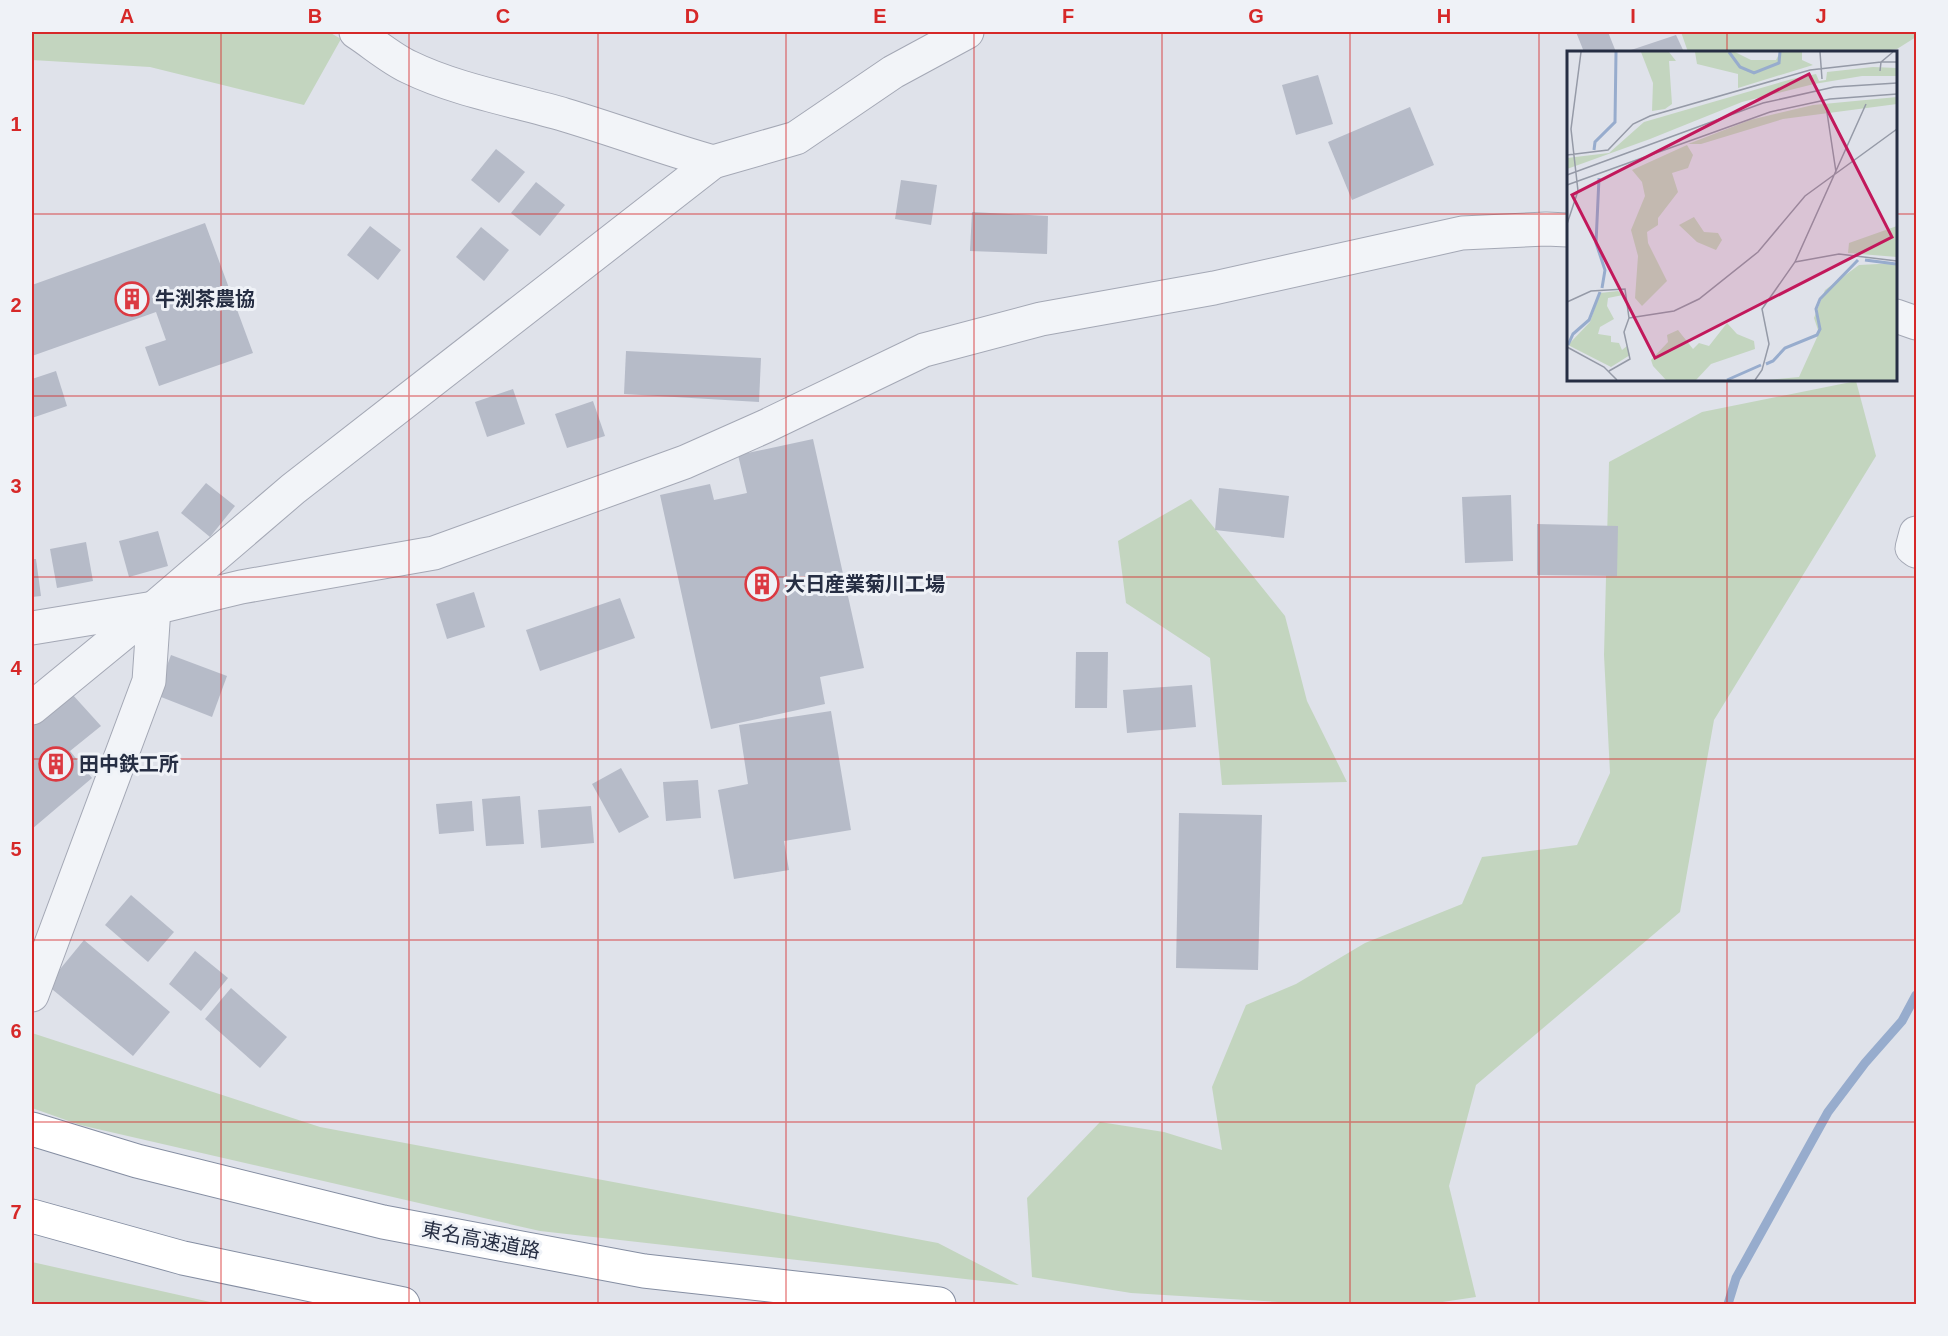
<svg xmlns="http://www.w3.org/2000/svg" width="1948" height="1336" viewBox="0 0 1948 1336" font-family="Arial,'Noto Sans JP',sans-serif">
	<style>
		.green { fill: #c3d5bf }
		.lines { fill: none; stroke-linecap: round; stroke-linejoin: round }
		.stream { stroke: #97accd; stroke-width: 9 }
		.building { fill: #b6bbc8 }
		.minor-casing { stroke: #a4a8b5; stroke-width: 35 }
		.tertiary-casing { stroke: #a4a8b5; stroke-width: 35 }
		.motorway-casing { stroke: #858ea2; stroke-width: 35 }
		.minor { stroke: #f2f4f8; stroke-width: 33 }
		.tertiary { stroke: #f2f4f8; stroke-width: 33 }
		.motorway { stroke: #fff; stroke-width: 33 }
		.grid { fill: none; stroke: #d62828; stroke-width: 1.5; stroke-opacity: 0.55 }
		.labels { text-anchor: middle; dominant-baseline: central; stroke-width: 6; stroke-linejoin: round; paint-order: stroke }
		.poi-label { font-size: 20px; font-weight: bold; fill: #262e43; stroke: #eff2f7; text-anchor: start }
		.street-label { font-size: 20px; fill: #262e43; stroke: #eff2f7 }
		.inset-river { fill: none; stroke: #97accd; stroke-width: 3 }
		.inset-road { fill: none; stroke: #959aa7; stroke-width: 1.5 }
		.view { fill: #c2185b; fill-opacity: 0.15; stroke: #c2185b; stroke-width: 3 }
		.inset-edge { fill: none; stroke: #262e43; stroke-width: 3 }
		.neatline { fill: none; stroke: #d62828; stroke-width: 2 }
		.grid-label { font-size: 20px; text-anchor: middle; font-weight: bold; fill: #d62828 }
	</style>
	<rect width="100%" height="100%" fill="#dfe2ea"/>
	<g class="green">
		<path d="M 32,32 L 329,32 L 341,39 L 304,105 L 150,67 L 32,60 Z"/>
		<path d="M 1681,32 L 1916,32 L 1916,37 L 1897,49 L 1876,52 L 1688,52 Z"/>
		<path d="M 1856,381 L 1876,456 L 1714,720 L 1680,912 L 1476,1085 L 1449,1186 L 1476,1297 L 1429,1304 L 1312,1304 L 1131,1293 L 1032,1277 L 1027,1198 L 1100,1122 L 1164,1132 L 1222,1150 L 1212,1087 L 1246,1005 L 1296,984 L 1365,943 L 1462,904 L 1482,857 L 1577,845 L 1610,773 L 1604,655 L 1609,462 L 1702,412 Z"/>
		<path d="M 1191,499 L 1285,616 L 1307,701 L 1347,782 L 1222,785 L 1210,658 L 1126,603 L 1118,541 Z"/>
		<path d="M 32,1033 L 320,1127 L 938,1243 L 1019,1285 L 540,1231 L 80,1125 L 32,1108 Z"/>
		<path d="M 32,1262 L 219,1304 L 32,1304 Z"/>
	</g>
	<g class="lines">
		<path class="stream" d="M 1728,1304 L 1736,1278 L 1828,1112 L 1865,1063 L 1902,1021 L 1916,995"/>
	</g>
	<g class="building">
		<path d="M 1576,32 L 1608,32 L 1616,52 L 1584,52 Z"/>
		<path d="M 1676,35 L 1684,52 L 1625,52 Z"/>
		<path d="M 1318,75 L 1333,124 L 1296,135 L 1282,85 Z"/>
		<path d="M 1410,107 L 1434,165 L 1352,200 L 1328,142 Z"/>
		<path d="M 496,149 L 525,172 L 499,203 L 471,180 Z"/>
		<path d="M 901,180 L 937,185 L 931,225 L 895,219 Z"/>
		<path d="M 536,182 L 565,205 L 540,236 L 511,213 Z"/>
		<path d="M 972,212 L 1048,216 L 1047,254 L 970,251 Z"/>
		<path d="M 205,223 L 253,353 L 159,386 L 145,347 L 166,340 L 156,312 L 32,356 L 32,285 Z"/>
		<path d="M 370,226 L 401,250 L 378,280 L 347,255 Z"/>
		<path d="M 481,227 L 509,250 L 484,281 L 456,257 Z"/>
		<path d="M 626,351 L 761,358 L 759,402 L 624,394 Z"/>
		<path d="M 56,371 L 67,406 L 32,418 L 32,379 Z"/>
		<path d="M 513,389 L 525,424 L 487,437 L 475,402 Z"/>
		<path d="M 593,401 L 605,436 L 567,448 L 555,414 Z"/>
		<path d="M 813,439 L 864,668 L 820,677 L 825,704 L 711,729 L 660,495 L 710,484 L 714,500 L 747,493 L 738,455 Z"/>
		<path d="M 206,483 L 235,506 L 210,537 L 181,513 Z"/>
		<path d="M 1219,488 L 1289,496 L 1284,538 L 1215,530 Z"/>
		<path d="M 1511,495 L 1513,561 L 1465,563 L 1462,497 Z"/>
		<path d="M 1537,524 L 1618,526 L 1617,576 L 1537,575 Z"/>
		<path d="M 158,531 L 168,566 L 129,577 L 119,541 Z"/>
		<path d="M 86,542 L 93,581 L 57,588 L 50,549 Z"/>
		<path d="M 32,559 L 36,559 L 41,596 L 32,597 Z"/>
		<path d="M 474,592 L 485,627 L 447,639 L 436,604 Z"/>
		<path d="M 620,598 L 635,638 L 540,671 L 526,630 Z"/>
		<path d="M 1076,652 L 1108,652 L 1107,708 L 1075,708 Z"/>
		<path d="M 171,655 L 227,676 L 212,717 L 156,695 Z"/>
		<path d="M 1192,685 L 1196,727 L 1127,733 L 1123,690 Z"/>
		<path d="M 72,694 L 101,726 L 70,751 L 92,778 L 32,829 L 32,725 Z"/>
		<path d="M 831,711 L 851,830 L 784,841 L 789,870 L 734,879 L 718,790 L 748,784 L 739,725 Z"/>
		<path d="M 621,768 L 649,817 L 619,833 L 592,784 Z"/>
		<path d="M 698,780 L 701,818 L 666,821 L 663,782 Z"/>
		<path d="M 520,796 L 524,844 L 486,846 L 482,799 Z"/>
		<path d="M 472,801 L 474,831 L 439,834 L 436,804 Z"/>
		<path d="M 591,806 L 594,843 L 541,848 L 538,810 Z"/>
		<path d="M 1179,813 L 1262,815 L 1258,970 L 1176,968 Z"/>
		<path d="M 131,895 L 174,932 L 148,962 L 105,925 Z"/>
		<path d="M 84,940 L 170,1012 L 133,1056 L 47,985 Z"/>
		<path d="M 195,951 L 228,978 L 201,1011 L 169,984 Z"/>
		<path d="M 231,988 L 287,1037 L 260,1068 L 205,1019 Z"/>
	</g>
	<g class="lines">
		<g class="minor-casing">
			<g id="minor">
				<path d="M 356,32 C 373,43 390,58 409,67 C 456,90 514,100 565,115 C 615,130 663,148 713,162"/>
				<path d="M 1896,316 L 1916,323"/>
				<path d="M 1916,533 L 1912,548 L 1916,551"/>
				<path d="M 32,628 L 154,608 L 241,587 L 434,553 L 685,462 L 766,426 L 924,350 L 1041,319 L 1214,288 L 1462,233 L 1546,229 L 1568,230"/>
				<path d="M 32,995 L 149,681 L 154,608"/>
			</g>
		</g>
		<g class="tertiary-casing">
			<path id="tertiary" d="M 32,708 L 154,608 L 293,489 L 713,162 L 796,138 L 893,72 L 967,32"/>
		</g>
		<g class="motorway-casing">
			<g id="motorway">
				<path d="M 32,1129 L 137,1161 L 383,1222 L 644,1271 L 939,1304"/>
				<path d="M 32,1216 L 183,1258 L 403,1304"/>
			</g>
		</g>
		<use href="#minor" class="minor"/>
		<use href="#tertiary" class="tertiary"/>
		<use href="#motorway" class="motorway"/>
	</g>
	<path class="grid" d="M 221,32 L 221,1304M 409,32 L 409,1304M 598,32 L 598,1304M 786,32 L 786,1304M 974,32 L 974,1304M 1162,32 L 1162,1304M 1350,32 L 1350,1304M 1539,32 L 1539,1304M 1727,32 L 1727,52M 32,214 L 1568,214M 1896,214 L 1916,214M 1727,380 L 1727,1304M 32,396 L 1916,396M 32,577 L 1916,577M 32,759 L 1916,759M 32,940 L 1916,940M 32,1122 L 1916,1122"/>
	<defs>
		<g id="building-ring" transform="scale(1.725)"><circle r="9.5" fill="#eff2f7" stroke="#db3941" stroke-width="1.5"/><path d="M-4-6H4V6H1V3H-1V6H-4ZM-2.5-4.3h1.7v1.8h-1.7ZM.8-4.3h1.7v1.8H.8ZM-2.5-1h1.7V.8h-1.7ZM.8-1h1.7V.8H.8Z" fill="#db3941"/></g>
	</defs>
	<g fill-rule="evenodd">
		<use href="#building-ring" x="132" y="299"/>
		<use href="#building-ring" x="762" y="584"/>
		<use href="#building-ring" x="56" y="764"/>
	</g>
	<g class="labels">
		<g class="poi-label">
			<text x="155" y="299">牛渕茶農協</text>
			<text x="785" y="584">大日産業菊川工場</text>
			<text x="79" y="764">田中鉄工所</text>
		</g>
		<g class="street-label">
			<text transform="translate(481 1240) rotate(11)">東名高速道路</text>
		</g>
	</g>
	<g transform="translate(1567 51)">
		<rect width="330" height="330" fill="#dfe2ea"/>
		<path d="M 74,1 L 102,1 L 109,10 L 102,10 L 105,53 L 98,58 L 85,60 L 86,32 ZM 128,1 L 168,1 L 184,9 L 209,9 L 213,1 L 235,1 L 235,9 L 246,14 L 171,37 L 171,23 L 130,13 ZM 306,16 L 330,17 L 330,25 L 295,25 L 247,33 L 175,51 L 83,88 L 0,118 L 0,107 L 42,102 L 77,71 L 225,28 L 249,23 L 252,30 L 259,29 L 260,21 ZM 330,46 L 330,53 L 216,68 L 134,93 L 121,93 L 183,69 L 246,54 ZM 120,94 L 126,104 L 121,117 L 105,122 L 111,141 L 91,167 L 91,174 L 80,181 L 81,192 L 100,230 L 75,255 L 68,247 L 71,205 L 64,179 L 78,145 L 75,131 L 65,119 ZM 127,166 L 137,181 L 151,182 L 155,189 L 149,199 L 130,191 L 112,174 ZM 330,175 L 330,206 L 281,202 L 282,192 ZM 330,212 L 330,329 L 201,329 L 232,326 L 252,282 L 247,267 L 258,239 L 292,214 ZM 51,240 L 56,244 L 41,247 L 40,255 L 47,268 L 33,276 L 31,283 L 44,285 L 44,291 L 52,292 L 55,299 L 60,295 L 63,304 L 44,316 L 1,294 L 23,271 L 33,242 ZM 160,272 L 170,283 L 187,290 L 188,298 L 144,313 L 129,329 L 99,329 L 86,315 L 84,309 L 101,291 L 100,284 L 111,279 L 126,298 L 132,292 L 142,295 Z" fill="#c3d5bf"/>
		<path class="inset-river" d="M 162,1 L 173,16 L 187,22 L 212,12 L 213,1M 27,99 L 28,91 L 48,71 L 49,1M 32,127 L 29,192 L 38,219 L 35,237M 298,209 L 329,213M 1,294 L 6,283 L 22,269 L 33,241M 199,313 L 206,310 L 218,297 L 250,284 L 253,278 L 249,258 L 253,248 L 291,209M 160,329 L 194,314"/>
		<path class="inset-road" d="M 253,1 L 255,28M 313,20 L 314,11 L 330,11M 259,55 L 269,121M 0,104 L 41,99 L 66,73 L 83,65 L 243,19 L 314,11 L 326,1M 0,124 L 196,52 L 267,36 L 330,32M 0,134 L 203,61 L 263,48 L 330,43M 0,173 L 11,140 L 4,78 L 14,1M 228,211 L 272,203 L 330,210M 0,251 L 24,240 L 58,238 L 62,267 L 57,281 L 63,308 L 42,320M 62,267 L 107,260 L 132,248 L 191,201 L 238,145 L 330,78M 0,296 L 37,316 L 50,329M 188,329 L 195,319 L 202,293 L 195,258 L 228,211 L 299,53"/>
		<path class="view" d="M 242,23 L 325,186 L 88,307 L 5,144 Z"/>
		<rect width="330" height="330" class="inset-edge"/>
	</g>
	<rect width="1948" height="1336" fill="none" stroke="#eff2f7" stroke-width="66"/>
	<rect x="33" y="33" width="1882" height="1270" class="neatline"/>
	<g class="grid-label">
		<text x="127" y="23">A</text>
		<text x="315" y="23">B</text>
		<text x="503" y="23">C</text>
		<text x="692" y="23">D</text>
		<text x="880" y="23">E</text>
		<text x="1068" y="23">F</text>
		<text x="1256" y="23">G</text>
		<text x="1444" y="23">H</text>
		<text x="1633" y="23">I</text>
		<text x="1821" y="23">J</text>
		<text x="16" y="131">1</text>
		<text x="16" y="312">2</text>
		<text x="16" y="493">3</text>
		<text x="16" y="675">4</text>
		<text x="16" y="856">5</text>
		<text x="16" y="1038">6</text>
		<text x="16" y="1219">7</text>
	</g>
</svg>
